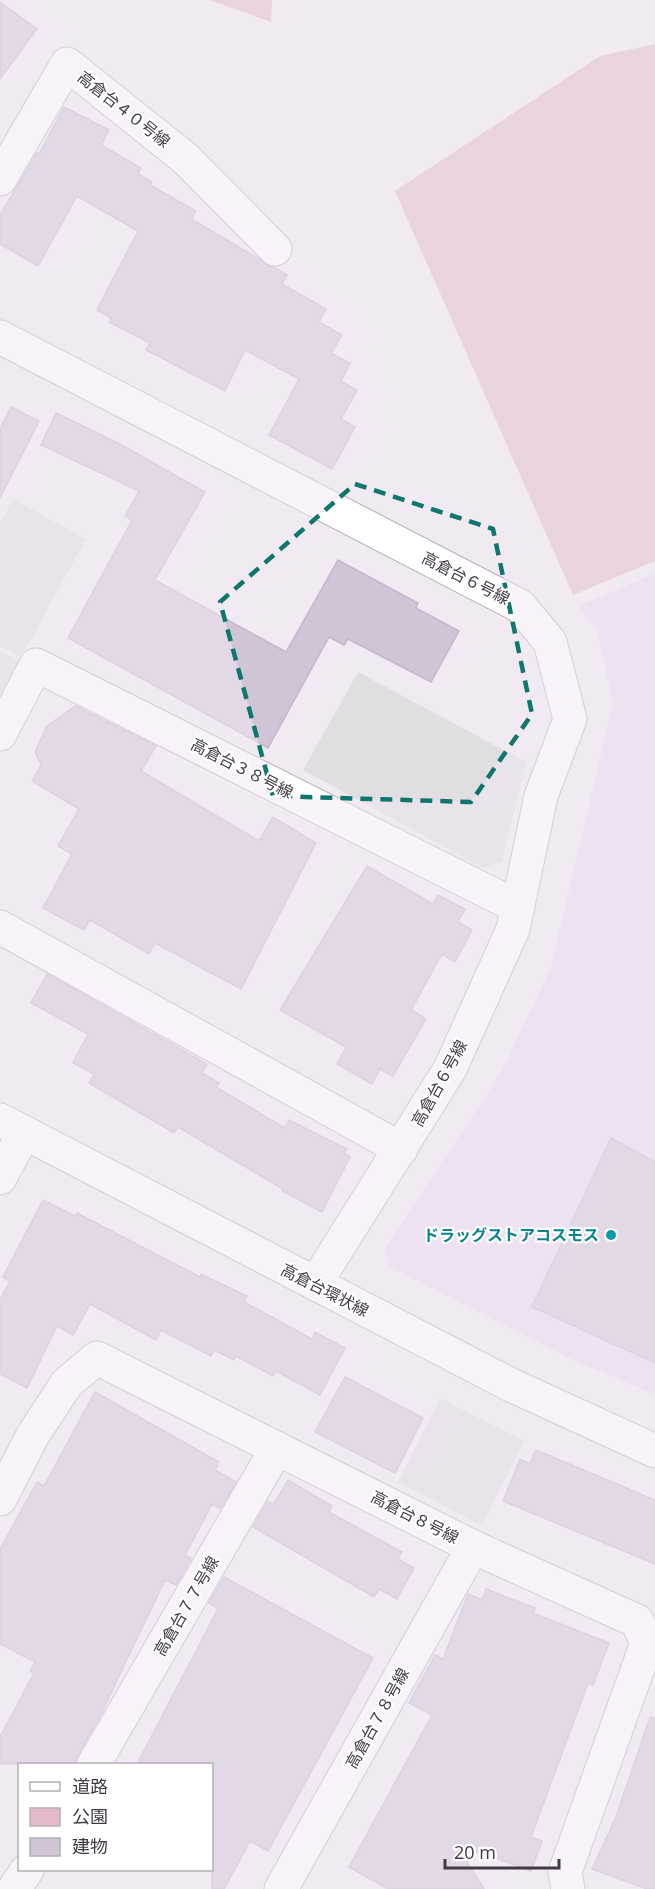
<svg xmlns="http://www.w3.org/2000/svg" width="655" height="1889" viewBox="0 0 655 1889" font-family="'Open Sans','Noto Sans JP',sans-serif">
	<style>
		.commercial { fill: #e9d8f2 }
		.green { fill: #e3b8cd }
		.parking { fill: #e1dee2 }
		.building { fill: #d0c4d7; stroke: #c6b5ce; stroke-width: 1.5 }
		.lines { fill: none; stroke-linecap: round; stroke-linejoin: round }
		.minor-casing { stroke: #b6abbb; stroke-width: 35 }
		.minor { stroke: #fff; stroke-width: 33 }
		.marked { fill: none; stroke: #0f766e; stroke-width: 4.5; stroke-dasharray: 12 8; stroke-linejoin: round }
		.culture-dot { fill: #0f9aa8; stroke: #fff; stroke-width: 2 }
		.labels { text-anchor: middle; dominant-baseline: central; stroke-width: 4.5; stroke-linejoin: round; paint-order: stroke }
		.street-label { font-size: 16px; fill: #423947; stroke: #fff }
		.culture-label { font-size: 16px; font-weight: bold; fill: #0d838f; stroke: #fff; text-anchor: end }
	</style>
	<rect width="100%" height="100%" fill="#f1eaf3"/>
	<path class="commercial" d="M 655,574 L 655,1394 L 575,1361 L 389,1266 L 385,1248 L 502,1071 L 551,967 L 613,704 L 598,632 L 578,606 Z"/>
	<g class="green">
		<path d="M 210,0 L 272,0 L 271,22 Z"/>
		<path d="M 655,44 L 655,561 L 573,595 L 395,191 L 600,56 Z"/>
	</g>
	<g class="parking">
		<path d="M 13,499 L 86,539 L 21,657 L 0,646 L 0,523 Z"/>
		<path d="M 0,651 L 18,661 L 0,695 Z"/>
		<path d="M 358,672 L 526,762 L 502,861 L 483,868 L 303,770 Z"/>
		<path d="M 440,1398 L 524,1441 L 482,1525 L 398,1482 Z"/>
	</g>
	<g class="building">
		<path d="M 0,2 L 37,29 L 0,79 Z"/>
		<path d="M 64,107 L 109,130 L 101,145 L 141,168 L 138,174 L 152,182 L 150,185 L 196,211 L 191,219 L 287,275 L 282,284 L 326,309 L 319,322 L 342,335 L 331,353 L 350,363 L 341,381 L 357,390 L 341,419 L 355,427 L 332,469 L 269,435 L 299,379 L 245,350 L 225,391 L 146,350 L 150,343 L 109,322 L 111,318 L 97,310 L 138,231 L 77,196 L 38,266 L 0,244 L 0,215 L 37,153 L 39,154 Z"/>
		<path d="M 11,407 L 39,421 L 0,498 L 0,429 Z"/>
		<path d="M 56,413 L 120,444 L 205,492 L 155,580 L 286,652 L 338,560 L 418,603 L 416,608 L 459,631 L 431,682 L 348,639 L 344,645 L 329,637 L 268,748 L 68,638 L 132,520 L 125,516 L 139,491 L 41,445 Z"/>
		<path d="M 75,706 L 156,746 L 141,771 L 259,841 L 273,817 L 316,843 L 241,989 L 155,943 L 149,954 L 90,920 L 84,930 L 43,908 L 72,854 L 58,846 L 79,809 L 32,781 L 41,765 L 35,752 L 47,726 Z"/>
		<path d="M 367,866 L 433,904 L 438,895 L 465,909 L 458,922 L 472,930 L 455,962 L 442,954 L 411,1010 L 426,1019 L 393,1076 L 380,1069 L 372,1084 L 337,1064 L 346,1047 L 280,1010 Z"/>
		<path d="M 47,974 L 207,1064 L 202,1073 L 219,1083 L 216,1087 L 285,1128 L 289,1120 L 347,1149 L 344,1154 L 350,1157 L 322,1212 L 282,1191 L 283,1189 L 178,1127 L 174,1133 L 89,1083 L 94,1074 L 73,1063 L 88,1034 L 31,1003 Z"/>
		<path d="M 611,1138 L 655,1162 L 655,1363 L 532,1307 Z"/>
		<path d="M 43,1200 L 75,1216 L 77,1213 L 200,1277 L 201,1274 L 247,1296 L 244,1302 L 312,1339 L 315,1332 L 345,1348 L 320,1395 L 276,1371 L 273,1376 L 236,1356 L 234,1360 L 214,1350 L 211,1356 L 161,1330 L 156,1340 L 90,1304 L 73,1335 L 57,1326 L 27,1388 L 0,1374 L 0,1300 L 10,1281 L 3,1277 Z"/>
		<path d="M 345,1377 L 423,1418 L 395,1473 L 315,1432 Z"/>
		<path d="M 95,1392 L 219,1462 L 215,1470 L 236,1482 L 220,1509 L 212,1504 L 185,1555 L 191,1558 L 176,1585 L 165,1580 L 100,1716 L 78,1755 L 75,1764 L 0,1764 L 0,1737 L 34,1673 L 30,1671 L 35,1662 L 0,1644 L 0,1549 L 37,1482 L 44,1486 Z"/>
		<path d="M 536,1450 L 655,1500 L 655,1564 L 503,1501 L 520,1459 L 530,1464 Z"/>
		<path d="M 288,1480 L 332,1506 L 329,1512 L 402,1552 L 398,1559 L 414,1568 L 397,1599 L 379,1589 L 374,1597 L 253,1527 L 268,1501 L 274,1504 Z"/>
		<path d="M 224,1577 L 373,1658 L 268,1851 L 250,1841 L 224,1889 L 212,1889 L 212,1764 L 137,1764 L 218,1609 L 209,1603 Z"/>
		<path d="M 486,1589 L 535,1608 L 533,1613 L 609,1643 L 593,1685 L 588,1683 L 531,1837 L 542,1841 L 531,1871 L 456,1844 L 484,1889 L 388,1889 L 349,1867 L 432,1715 L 409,1703 L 435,1655 L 443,1659 L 468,1594 L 482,1600 Z"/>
		<path d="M 650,1717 L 655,1718 L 655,1889 L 647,1889 L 592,1869 L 616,1817 Z"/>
	</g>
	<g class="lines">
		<g class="minor-casing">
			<g id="minor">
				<path d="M 0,179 L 67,64 L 186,159 L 275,249"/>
				<path d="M 0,337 L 520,606 L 550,642 L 570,719 L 541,796 L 513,929 L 450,1069 L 315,1284"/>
				<path d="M 0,734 L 36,665 L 518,907"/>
				<path d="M 0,927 L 401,1149"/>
				<path d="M 0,1120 L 511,1385 L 655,1451"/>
				<path d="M 0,1178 L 24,1133"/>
				<path d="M 0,1499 L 33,1435 L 67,1383 L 97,1358 L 473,1547 L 637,1621 L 647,1643 L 565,1872 L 568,1889"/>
				<path d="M 94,1764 L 277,1448"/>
				<path d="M 14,1889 L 27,1870"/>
				<path d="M 281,1889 L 473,1547"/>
			</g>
		</g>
		<use href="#minor" class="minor"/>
	</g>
	<path d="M0 0H655V1889H0ZM 355,484 L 493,529 L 532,714 L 471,802 L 273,796 L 220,602 Z" fill="#f1eaf3" fill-opacity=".55" fill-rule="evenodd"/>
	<path class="marked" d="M 355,484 L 493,529 L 532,714 L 471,802 L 273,796 L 220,602 Z"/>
	<circle class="culture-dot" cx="611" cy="1235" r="6"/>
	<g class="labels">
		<g class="street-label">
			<text transform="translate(124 109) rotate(38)">高倉台４０号線</text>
			<text transform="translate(466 578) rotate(27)">高倉台６号線</text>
			<text transform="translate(242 768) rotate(27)">高倉台３８号線</text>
			<text transform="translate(439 1083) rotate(-61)">高倉台６号線</text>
			<text transform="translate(325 1290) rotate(27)">高倉台環状線</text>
			<text transform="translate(415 1517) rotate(27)">高倉台８号線</text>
			<text transform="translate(186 1606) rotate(-60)">高倉台７７号線</text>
			<text transform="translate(377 1718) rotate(-61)">高倉台７８号線</text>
		</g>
		<g class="culture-label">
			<text x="599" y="1235">ドラッグストアコスモス</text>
		</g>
	</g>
	<rect x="18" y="1763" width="195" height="108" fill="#ffffff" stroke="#b3b0b5" stroke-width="1.5"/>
	<rect x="30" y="1782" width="30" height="9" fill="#ffffff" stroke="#b3b0b5" stroke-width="1.5"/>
	<text x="72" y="1793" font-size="18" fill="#423947">道路</text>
	<rect x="30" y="1808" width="30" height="18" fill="#e3b8cd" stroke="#b3b0b5" stroke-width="1.5"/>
	<text x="72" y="1823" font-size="18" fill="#423947">公園</text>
	<rect x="30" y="1838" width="30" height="18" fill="#d0c4d7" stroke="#b3b0b5" stroke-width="1.5"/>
	<text x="72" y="1853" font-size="18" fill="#423947">建物</text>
	<path d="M445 1859v9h114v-9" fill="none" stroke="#423947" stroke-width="3"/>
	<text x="454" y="1859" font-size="18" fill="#423947" stroke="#ffffff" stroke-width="4.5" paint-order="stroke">20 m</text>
</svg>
